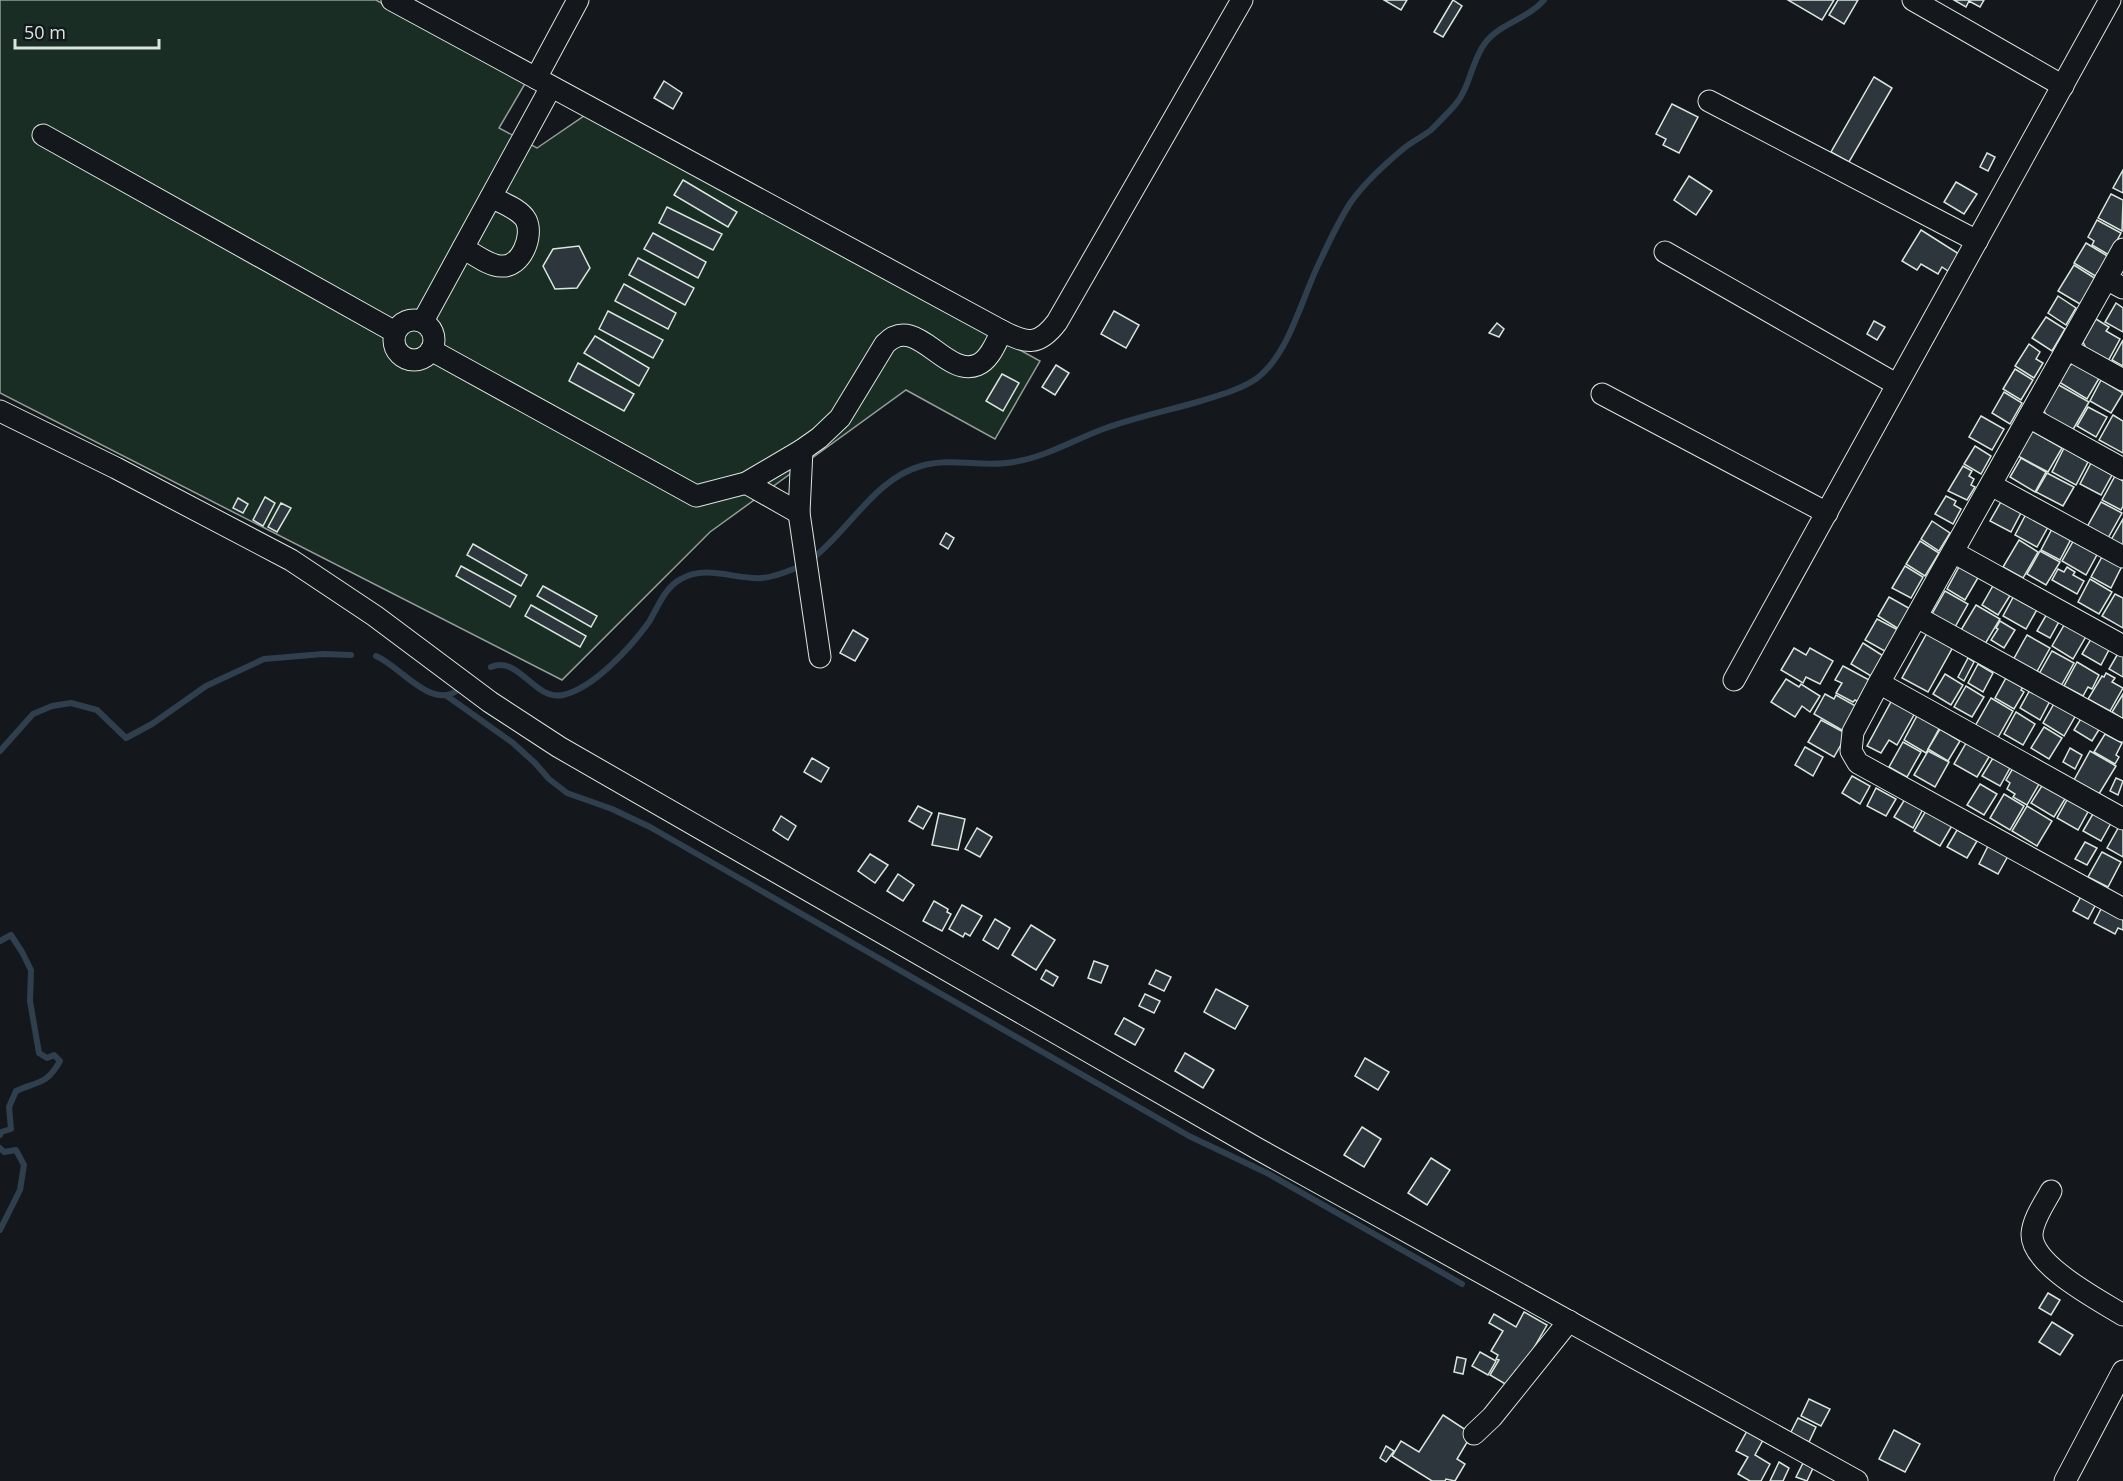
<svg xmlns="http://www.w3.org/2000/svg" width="2123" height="1481" viewBox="0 0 2123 1481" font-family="'Open Sans',sans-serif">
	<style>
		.green { fill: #1a2d24; stroke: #939e99; stroke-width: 1.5 }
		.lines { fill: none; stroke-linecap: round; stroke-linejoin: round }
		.stream { stroke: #2f3f4d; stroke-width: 6 }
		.building { fill: #2c363c; stroke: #d8e6dc; stroke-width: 1.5 }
		.minor-casing { stroke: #d8e6dc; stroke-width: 23 }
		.minor { stroke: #14181c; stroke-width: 21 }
	</style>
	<rect width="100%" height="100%" fill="#14181c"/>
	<path class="green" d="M 0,0 L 376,0 L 526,82 L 499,128 L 537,148 L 587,114 L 1040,361 L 995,439 L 906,390 L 710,532 L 562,680 L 0,393 Z"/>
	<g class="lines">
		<g class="stream">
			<path d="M 813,558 C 849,530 876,478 921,466 C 952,457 983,468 1014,462 C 1046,457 1075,439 1106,428 C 1137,417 1170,410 1201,401 C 1220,395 1239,390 1256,379 C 1290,354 1302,296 1321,259 C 1330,240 1339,220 1351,202 C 1365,182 1384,165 1403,149 C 1411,142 1422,137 1431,130 C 1439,122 1448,113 1455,105 C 1470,88 1471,62 1485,43 C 1500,23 1528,19 1544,0"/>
			<path d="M 376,656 C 400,666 428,707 455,692"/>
			<path d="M 491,667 C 519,655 534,701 563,695 C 594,688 631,647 649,622 C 658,607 665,587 681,579 C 707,564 735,580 762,578 C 776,577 788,571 801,566"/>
			<path d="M 447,696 L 513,743 L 535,763 L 549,779 L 567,793 L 612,809 L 650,827 L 1189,1136 L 1267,1173 L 1462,1284"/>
			<path d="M 0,751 L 33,714 L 52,706 L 71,703 L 97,710 L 126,738 L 152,724 L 206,686 L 264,659 L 323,654 L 351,655"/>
			<path d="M 0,941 L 11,935 L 22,952 L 31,970 L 30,1001 L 39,1053 L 47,1058 L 54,1055 L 60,1061 C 46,1086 37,1081 16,1091 L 9,1107 L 11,1129 L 1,1132 L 0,1135"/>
			<path d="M 0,1148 L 4,1152 L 16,1150 L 24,1165 L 20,1190 L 0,1230"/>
		</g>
	</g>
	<g class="building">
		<path d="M 1384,0 L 1407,0 L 1401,10 Z"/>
		<path d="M 1453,0 L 1462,6 L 1443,37 L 1434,32 Z"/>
		<path d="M 1788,0 L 1834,0 L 1822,20 Z"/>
		<path d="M 1838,0 L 1858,0 L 1844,24 L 1829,15 Z"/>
		<path d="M 1954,0 L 1984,0 L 1980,7 L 1969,1 L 1966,7 Z"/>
		<path d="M 1874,77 L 1892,88 L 1849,162 L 1831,152 Z"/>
		<path d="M 664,81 L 682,93 L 673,109 L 654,98 Z"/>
		<path d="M 1672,104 L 1698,117 L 1679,153 L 1663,145 L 1666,139 L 1656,134 Z"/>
		<path d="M 1987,153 L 1995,157 L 1988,171 L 1980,167 Z"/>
		<path d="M 2123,170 L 2123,193 L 2113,188 Z"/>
		<path d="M 1689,176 L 1712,191 L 1696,215 L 1674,200 Z"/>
		<path d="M 683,180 L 737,212 L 728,227 L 674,195 Z"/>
		<path d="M 1956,182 L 1977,194 L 1964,214 L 1944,202 Z"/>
		<path d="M 2111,194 L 2123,200 L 2122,231 L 2098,218 Z"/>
		<path d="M 667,207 L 722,234 L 713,250 L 659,223 Z"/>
		<path d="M 2097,220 L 2121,233 L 2109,255 L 2092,245 L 2094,241 L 2088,237 Z"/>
		<path d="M 1921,230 L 1959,254 L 1948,271 L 1942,267 L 1938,274 L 1921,264 L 1917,270 L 1902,261 Z"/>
		<path d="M 653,233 L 706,262 L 698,278 L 644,249 Z"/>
		<path d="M 2086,243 L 2109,257 L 2097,277 L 2074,263 Z"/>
		<path d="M 579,246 L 590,268 L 577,288 L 555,289 L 543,266 L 553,249 Z"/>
		<path d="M 638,258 L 694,288 L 685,305 L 629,275 Z"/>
		<path d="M 2074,265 L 2096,279 L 2080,304 L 2058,291 Z"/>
		<path d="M 624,284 L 676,313 L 668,329 L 615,301 Z"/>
		<path d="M 2058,296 L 2076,308 L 2066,325 L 2048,313 Z"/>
		<path d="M 2116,303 L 2123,308 L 2123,332 L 2105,322 Z"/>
		<path d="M 608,311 L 663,340 L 653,358 L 599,329 Z"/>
		<path d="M 1114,311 L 1139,325 L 1126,348 L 1101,334 Z"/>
		<path d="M 2046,317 L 2065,329 L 2052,351 L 2032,338 Z"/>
		<path d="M 2096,319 L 2109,327 L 2106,331 L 2120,339 L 2107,363 L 2088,352 L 2083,342 Z"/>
		<path d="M 1874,321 L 1885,327 L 1877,340 L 1867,334 Z"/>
		<path d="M 1497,323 L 1504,329 L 1499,337 L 1489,333 Z"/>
		<path d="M 595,336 L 649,368 L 639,386 L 584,353 Z"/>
		<path d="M 2123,340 L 2123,366 L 2112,360 Z"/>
		<path d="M 2029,344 L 2040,352 L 2036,359 L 2043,363 L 2034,378 L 2015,366 Z"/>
		<path d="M 2078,362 L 2101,375 L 2087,399 L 2059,382 L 2070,365 Z"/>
		<path d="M 578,363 L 634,394 L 624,411 L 569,381 Z"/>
		<path d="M 1056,365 L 1069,373 L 1055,395 L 1042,387 Z"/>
		<path d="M 2015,369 L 2033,380 L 2021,400 L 2003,389 Z"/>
		<path d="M 1002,374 L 1019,383 L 1003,411 L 986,401 Z"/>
		<path d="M 2101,380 L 2123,393 L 2111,413 L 2090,401 Z"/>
		<path d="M 2057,384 L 2089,402 L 2071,433 L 2048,420 L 2043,408 Z"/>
		<path d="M 2004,392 L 2022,403 L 2010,424 L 1992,413 Z"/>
		<path d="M 2088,407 L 2107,417 L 2096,437 L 2077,426 Z"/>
		<path d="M 2113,415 L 2123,421 L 2123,453 L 2099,440 Z"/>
		<path d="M 1981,416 L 2004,429 L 1992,450 L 1969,437 Z"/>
		<path d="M 2030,430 L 2062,448 L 2048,472 L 2016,455 Z"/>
		<path d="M 1975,446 L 1991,456 L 1981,474 L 1964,464 Z"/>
		<path d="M 2064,448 L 2088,462 L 2076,485 L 2052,472 Z"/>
		<path d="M 2021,458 L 2046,472 L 2035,492 L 2010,477 Z"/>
		<path d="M 2091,463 L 2112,475 L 2101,495 L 2080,484 Z"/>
		<path d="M 1963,466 L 1972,471 L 1969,476 L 1974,479 L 1971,485 L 1975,487 L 1967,500 L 1948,491 Z"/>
		<path d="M 2047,473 L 2074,487 L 2063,506 L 2036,492 Z"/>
		<path d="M 2115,476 L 2123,481 L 2123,506 L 2121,510 L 2102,500 Z"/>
		<path d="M 1946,496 L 1956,501 L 1954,505 L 1961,509 L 1953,524 L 1935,514 Z"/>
		<path d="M 265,497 L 275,503 L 263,526 L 253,520 Z"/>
		<path d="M 238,498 L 248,504 L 243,513 L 233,508 Z"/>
		<path d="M 2002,500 L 2022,511 L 2011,532 L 1990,521 Z"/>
		<path d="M 2101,502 L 2122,513 L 2108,538 L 2087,527 Z"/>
		<path d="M 281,503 L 291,508 L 277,532 L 268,527 Z"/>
		<path d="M 2026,514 L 2048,527 L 2037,547 L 2015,535 Z"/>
		<path d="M 2123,519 L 2123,547 L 2111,540 Z"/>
		<path d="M 1932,521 L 1950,533 L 1939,551 L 1921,539 Z"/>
		<path d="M 2052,529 L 2071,539 L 2060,560 L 2041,550 Z"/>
		<path d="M 946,533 L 954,538 L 948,549 L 940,544 Z"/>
		<path d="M 2075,538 L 2099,551 L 2086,575 L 2062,561 Z"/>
		<path d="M 2019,540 L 2038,552 L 2023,578 L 2003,567 Z"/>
		<path d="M 1920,541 L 1939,553 L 1925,576 L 1906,564 Z"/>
		<path d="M 473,544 L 527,575 L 521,586 L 467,555 Z"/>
		<path d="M 2040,551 L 2060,562 L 2046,585 L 2027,574 Z"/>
		<path d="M 2103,555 L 2122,566 L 2111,588 L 2091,577 Z"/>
		<path d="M 1960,565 L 1979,576 L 1965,600 L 1947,589 Z"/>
		<path d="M 461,566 L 516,596 L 510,607 L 456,576 Z"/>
		<path d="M 1905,566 L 1923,577 L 1911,598 L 1892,588 Z"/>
		<path d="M 2067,567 L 2075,572 L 2073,575 L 2084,581 L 2077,594 L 2052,580 L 2058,569 L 2064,572 Z"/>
		<path d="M 2090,579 L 2112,592 L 2099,614 L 2078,602 Z"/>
		<path d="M 1994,584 L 2011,594 L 1998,615 L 1982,605 Z"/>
		<path d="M 543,586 L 597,616 L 591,627 L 537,596 Z"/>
		<path d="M 1945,591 L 1968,604 L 1955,627 L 1932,614 Z"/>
		<path d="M 2016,592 L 2039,606 L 2026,629 L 2003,616 Z"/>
		<path d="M 2115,594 L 2123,598 L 2123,628 L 2102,616 Z"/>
		<path d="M 1889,597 L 1914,611 L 1902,631 L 1878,616 Z"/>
		<path d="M 531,605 L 586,636 L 580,647 L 525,616 Z"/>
		<path d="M 1976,605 L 2000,619 L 1985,644 L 1961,630 Z"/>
		<path d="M 2048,612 L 2061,618 L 2050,638 L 2037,631 Z"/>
		<path d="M 1877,619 L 1902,632 L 1890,654 L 1865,640 Z"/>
		<path d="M 2067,620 L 2088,633 L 2073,659 L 2052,646 Z"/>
		<path d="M 2000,621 L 2015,630 L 2004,648 L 1991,640 L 1998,629 L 1996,628 Z"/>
		<path d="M 853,630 L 868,639 L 855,661 L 840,653 Z"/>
		<path d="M 1927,633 L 1953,647 L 1928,692 L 1902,678 Z"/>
		<path d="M 2094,634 L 2112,644 L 2101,665 L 2082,654 Z"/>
		<path d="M 2027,635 L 2050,648 L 2035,675 L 2012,662 Z"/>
		<path d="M 1863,643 L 1888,659 L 1876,679 L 1851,664 Z"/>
		<path d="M 1794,648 L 1806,655 L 1810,648 L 1833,661 L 1820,684 L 1806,677 L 1803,683 L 1781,670 Z"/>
		<path d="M 2120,650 L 2123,651 L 2123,677 L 2109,669 Z"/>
		<path d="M 2052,651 L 2074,663 L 2061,686 L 2039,674 Z"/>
		<path d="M 1968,658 L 1974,662 L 1964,681 L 1958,677 Z"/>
		<path d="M 2077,662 L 2099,675 L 2092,689 L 2088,687 L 2083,696 L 2064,686 Z"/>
		<path d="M 1978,664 L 1993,673 L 1983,692 L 1968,683 Z"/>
		<path d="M 1843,666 L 1873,682 L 1861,703 L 1855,700 L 1853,702 L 1836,693 L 1842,683 L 1835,680 Z"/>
		<path d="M 2106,673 L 2115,678 L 2112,682 L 2123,688 L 2110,711 L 2088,699 L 2102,676 L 2104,677 Z"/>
		<path d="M 1945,674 L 1963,685 L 1951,705 L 1933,694 Z"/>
		<path d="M 2006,678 L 2023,687 L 2021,690 L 2024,692 L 2014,709 L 1995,698 Z"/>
		<path d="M 1786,679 L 1799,687 L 1801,684 L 1820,696 L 1810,712 L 1802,706 L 1795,717 L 1771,702 Z"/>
		<path d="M 1966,686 L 1984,697 L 1972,717 L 1954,707 Z"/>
		<path d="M 2031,688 L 2051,699 L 2040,720 L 2020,708 Z"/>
		<path d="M 1825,694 L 1834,699 L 1836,695 L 1861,709 L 1847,733 L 1814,714 Z"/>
		<path d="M 2123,694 L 2123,719 L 2112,712 Z"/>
		<path d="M 1991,698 L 2013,711 L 1996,741 L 1974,728 Z"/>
		<path d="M 1892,700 L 1915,713 L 1897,745 L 1889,740 L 1881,753 L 1867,746 Z"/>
		<path d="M 2055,702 L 2076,715 L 2064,736 L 2043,723 Z"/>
		<path d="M 1919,712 L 1941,725 L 1926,753 L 1904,740 Z"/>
		<path d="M 2016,712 L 2035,724 L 2023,745 L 2004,734 Z"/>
		<path d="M 2082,717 L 2100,728 L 2092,741 L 2074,730 Z"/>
		<path d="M 1821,720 L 1847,734 L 1834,757 L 1808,742 Z"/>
		<path d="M 2044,727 L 2062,738 L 2049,759 L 2031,748 Z"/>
		<path d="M 1940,729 L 1960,741 L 1948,761 L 1928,749 Z"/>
		<path d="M 2105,734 L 2122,743 L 2116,755 L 2119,757 L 2115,764 L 2094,752 Z"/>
		<path d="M 1969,738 L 1992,752 L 1977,777 L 1954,764 Z"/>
		<path d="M 1903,742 L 1921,752 L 1907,777 L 1889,767 Z"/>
		<path d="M 1805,747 L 1823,757 L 1813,776 L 1795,765 Z"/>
		<path d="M 2070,748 L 2082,755 L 2075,769 L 2063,762 Z"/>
		<path d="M 1928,751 L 1949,762 L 1935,787 L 1914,775 Z"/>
		<path d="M 2090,751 L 2116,766 L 2099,794 L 2074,780 Z"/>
		<path d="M 812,758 L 829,768 L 821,782 L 804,772 Z"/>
		<path d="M 1993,758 L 2010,768 L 2000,786 L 1982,776 Z"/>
		<path d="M 2016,763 L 2042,779 L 2027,805 L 2013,797 L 2015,794 L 2007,789 L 2010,783 L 2006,780 Z"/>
		<path d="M 1852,776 L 1870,786 L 1860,804 L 1842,793 Z"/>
		<path d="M 2116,778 L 2123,781 L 2118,795 L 2110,791 Z"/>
		<path d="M 2045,781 L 2068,794 L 2054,817 L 2031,803 Z"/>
		<path d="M 1980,784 L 1997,794 L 1984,815 L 1967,805 Z"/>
		<path d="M 1876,788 L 1896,799 L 1886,816 L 1867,806 Z"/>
		<path d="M 2004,794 L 2024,806 L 2010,830 L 1990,818 Z"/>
		<path d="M 2068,798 L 2089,810 L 2078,830 L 2057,818 Z"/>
		<path d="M 1905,799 L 1923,809 L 1913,828 L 1894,817 Z"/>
		<path d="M 918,806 L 932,813 L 923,829 L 909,821 Z"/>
		<path d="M 2027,806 L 2052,821 L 2037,846 L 2012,831 Z"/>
		<path d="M 1927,809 L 1953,824 L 1940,846 L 1914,831 Z"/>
		<path d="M 2094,812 L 2111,823 L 2101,841 L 2083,831 Z"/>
		<path d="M 939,813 L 965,819 L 958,850 L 932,845 Z"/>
		<path d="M 781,816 L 796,826 L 788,840 L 773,830 Z"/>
		<path d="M 2121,823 L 2123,825 L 2123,857 L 2107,848 Z"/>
		<path d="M 977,828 L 992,837 L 980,857 L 965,849 Z"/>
		<path d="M 1957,830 L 1977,841 L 1967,858 L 1947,847 Z"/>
		<path d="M 2085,842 L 2097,848 L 2087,865 L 2075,859 Z"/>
		<path d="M 1989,844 L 2008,856 L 1998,874 L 1979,864 Z"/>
		<path d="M 2102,852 L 2121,862 L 2108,887 L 2088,877 Z"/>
		<path d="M 870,854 L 888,865 L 875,883 L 858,871 Z"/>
		<path d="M 898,874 L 914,885 L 903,901 L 887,891 Z"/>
		<path d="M 2083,893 L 2096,904 L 2088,919 L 2073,911 Z"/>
		<path d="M 934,901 L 948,909 L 947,912 L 951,914 L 942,931 L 923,921 Z"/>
		<path d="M 962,905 L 982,916 L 970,936 L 965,933 L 963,937 L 949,929 Z"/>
		<path d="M 2102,907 L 2123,920 L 2123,930 L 2118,928 L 2115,934 L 2094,923 Z"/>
		<path d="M 995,919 L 1010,928 L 998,949 L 983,940 Z"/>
		<path d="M 1031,925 L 1055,940 L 1036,970 L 1012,955 Z"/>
		<path d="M 1094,961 L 1108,966 L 1101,983 L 1088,978 Z"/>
		<path d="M 1046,970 L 1058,977 L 1053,986 L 1041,979 Z"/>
		<path d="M 1156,970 L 1171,977 L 1164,991 L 1149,984 Z"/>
		<path d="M 1216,989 L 1248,1006 L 1235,1029 L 1204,1012 Z"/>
		<path d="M 1145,994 L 1160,1001 L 1154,1013 L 1139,1006 Z"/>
		<path d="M 1124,1018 L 1144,1029 L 1135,1045 L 1115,1034 Z"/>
		<path d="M 1185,1053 L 1214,1070 L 1203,1088 L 1175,1071 Z"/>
		<path d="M 1365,1058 L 1389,1072 L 1378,1090 L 1355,1076 Z"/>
		<path d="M 1362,1127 L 1381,1139 L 1364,1167 L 1344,1155 Z"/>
		<path d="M 1431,1158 L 1450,1170 L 1427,1205 L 1408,1193 Z"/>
		<path d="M 2048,1293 L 2060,1300 L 2051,1315 L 2039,1308 Z"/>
		<path d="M 1524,1312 L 1547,1325 L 1520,1372 L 1516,1370 L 1507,1385 L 1490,1375 L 1499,1360 L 1496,1359 L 1498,1355 L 1491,1351 L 1503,1331 L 1489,1323 L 1494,1314 L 1516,1327 Z"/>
		<path d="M 2052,1322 L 2073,1335 L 2060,1355 L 2039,1342 Z"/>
		<path d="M 1480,1352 L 1496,1361 L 1488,1375 L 1472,1366 Z"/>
		<path d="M 1457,1357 L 1466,1359 L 1463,1374 L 1454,1372 Z"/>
		<path d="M 1809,1399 L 1830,1409 L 1821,1426 L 1801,1416 Z"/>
		<path d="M 1443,1415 L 1472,1434 L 1457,1459 L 1465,1464 L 1455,1481 L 1446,1479 L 1445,1481 L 1432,1481 L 1392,1456 L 1401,1441 L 1419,1452 Z"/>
		<path d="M 1798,1418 L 1816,1427 L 1809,1442 L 1790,1434 Z"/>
		<path d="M 1894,1430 L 1920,1444 L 1905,1472 L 1879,1459 Z"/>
		<path d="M 1747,1431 L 1763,1440 L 1755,1455 L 1770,1464 L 1761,1481 L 1750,1481 L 1738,1474 L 1748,1457 L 1736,1451 Z"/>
		<path d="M 1386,1446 L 1394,1451 L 1386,1462 L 1380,1458 Z"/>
		<path d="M 1779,1462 L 1789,1468 L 1783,1481 L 1770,1481 Z"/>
		<path d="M 1803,1463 L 1813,1468 L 1807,1481 L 1796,1477 Z"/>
	</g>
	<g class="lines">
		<g class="minor-casing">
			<g id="minor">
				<path d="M 392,0 L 1002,331 C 1027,344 1039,346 1057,322 L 1242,0"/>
				<path d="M 1913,0 L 2063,86"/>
				<path d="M 536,78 L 578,0"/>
				<path d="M 1709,101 L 1977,241"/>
				<path d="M 43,135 L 395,332"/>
				<path d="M 463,248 C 474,254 489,266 501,266 C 521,268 534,236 526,220 C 520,209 502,203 491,197"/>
				<path d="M 2123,249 L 1879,683 L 1853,732 L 1851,751 L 1858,763 L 2123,909"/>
				<path d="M 1665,252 L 1896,384"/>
				<path d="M 2106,279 L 2123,288"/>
				<circle cx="414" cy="340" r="20"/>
				<path d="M 423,321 L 551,87"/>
				<path d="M 2067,349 L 2123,380"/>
				<path d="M 431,350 L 696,496 L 746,483 L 802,450 L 819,438 L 840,418 L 885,344 C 916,312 945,378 977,365 C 990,360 996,342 1002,331"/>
				<path d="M 1602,394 L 1827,513"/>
				<path d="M 0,411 L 116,468 L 291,560 L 375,616 L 490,702 L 559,747 L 1258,1149 L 1857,1481"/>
				<path d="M 2029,417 L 2123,469"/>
				<path d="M 802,450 L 799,513 L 820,657"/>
				<path d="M 746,483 L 799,513"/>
				<path d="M 1991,485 L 2123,557"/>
				<path d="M 1953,552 L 2123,646"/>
				<path d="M 1917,617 L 2123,731"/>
				<path d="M 1734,680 L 2110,0"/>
				<path d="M 1879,683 L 2123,819"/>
				<path d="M 2051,1191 C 2044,1204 2033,1219 2032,1234 C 2031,1265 2099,1300 2123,1315"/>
				<path d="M 1474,1434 L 1492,1417 L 1569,1321"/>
				<path d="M 2065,1481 L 2123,1371"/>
			</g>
		</g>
		<use href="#minor" class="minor"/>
	</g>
	<path d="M15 39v9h144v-9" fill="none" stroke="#d8e6dc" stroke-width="3"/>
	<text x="24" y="39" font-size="18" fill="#d8e6dc" stroke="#14181c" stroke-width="4.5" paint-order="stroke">50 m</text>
</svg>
